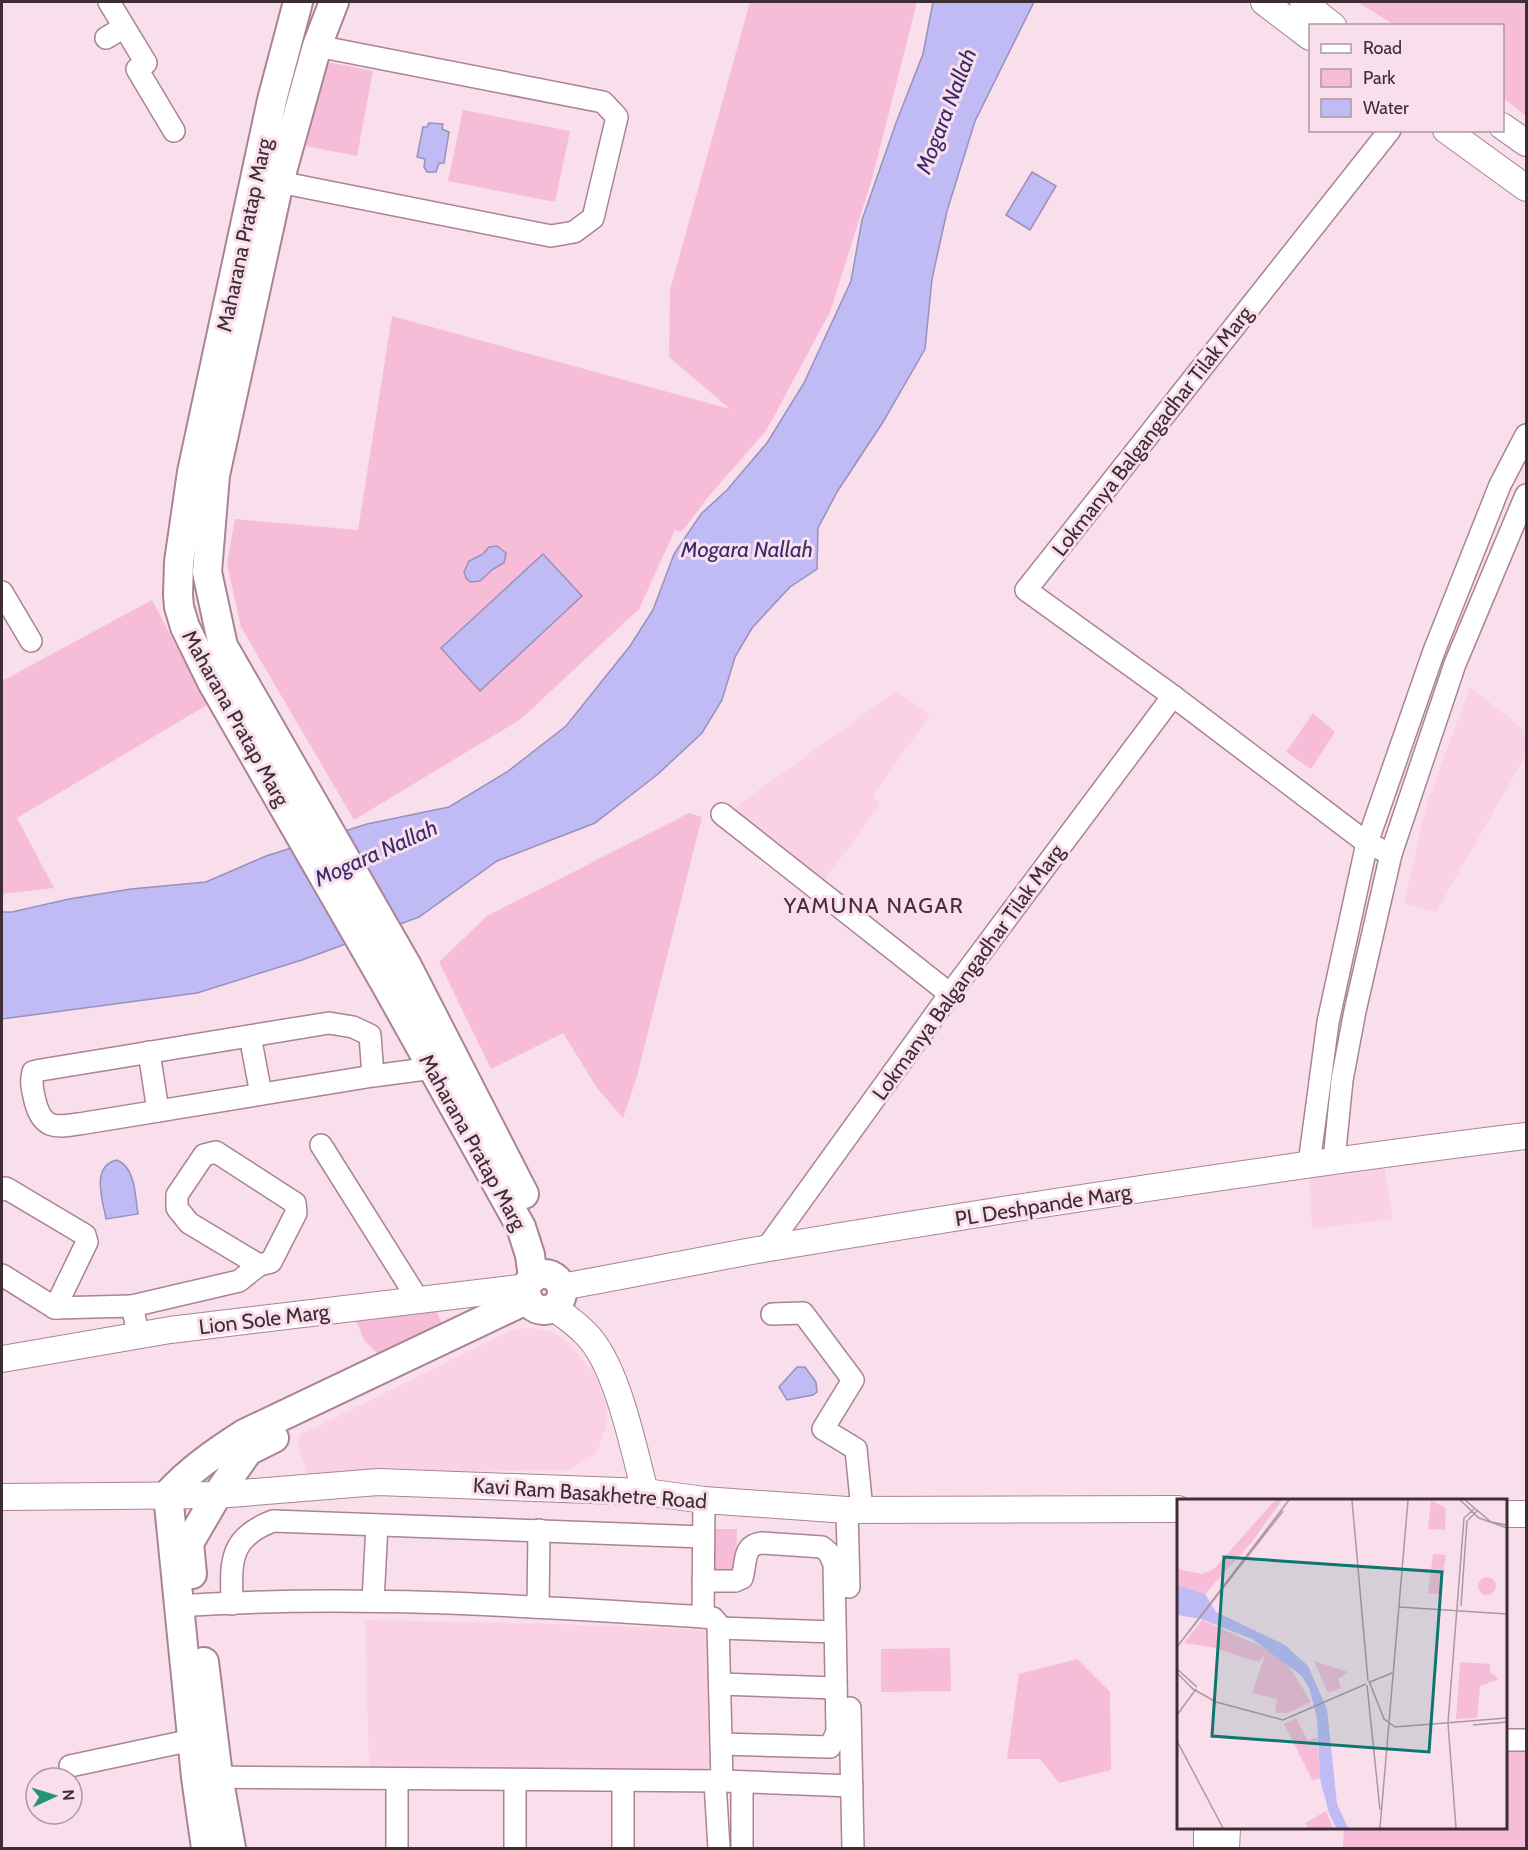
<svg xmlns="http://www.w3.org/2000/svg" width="1528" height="1850" viewBox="0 0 1528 1850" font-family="Cabin,sans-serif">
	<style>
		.built { fill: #fbd2e5 }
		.green { fill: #f7bcd8 }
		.water { fill: #c0bbf5; stroke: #9990bb; stroke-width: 1.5 }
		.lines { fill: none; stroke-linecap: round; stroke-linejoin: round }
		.minor-casing { stroke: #aa8395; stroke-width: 24 }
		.tertiary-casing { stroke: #aa8395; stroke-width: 28 }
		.secondary-casing { stroke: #aa8395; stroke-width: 32 }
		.minor { stroke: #fff; stroke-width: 21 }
		.tertiary { stroke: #fff; stroke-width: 26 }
		.secondary { stroke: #fff; stroke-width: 28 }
		.labels { text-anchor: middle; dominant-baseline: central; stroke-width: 6; stroke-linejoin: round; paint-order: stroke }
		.street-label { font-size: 21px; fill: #3e2d35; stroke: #f9dfeb }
		.water-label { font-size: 22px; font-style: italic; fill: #382a6d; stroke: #f9dfeb }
		.neighbourhood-label { font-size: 22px; letter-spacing: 1.5px; fill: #4c2b3c; stroke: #f9dfeb }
		.inset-road { fill: none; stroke: #ae98a2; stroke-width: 1.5 }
		.view { fill: #0f766e; fill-opacity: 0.15; stroke: #0f766e; stroke-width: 3 }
		.inset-edge { fill: none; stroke: #3e2d35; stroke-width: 3 }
	</style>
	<rect width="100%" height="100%" fill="#f9dfeb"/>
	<g class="built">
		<path d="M 1470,687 L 1526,731 L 1526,755 L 1436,912 L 1404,904 L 1426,806 Z"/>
		<path d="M 896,691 L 930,714 L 873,797 L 880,805 L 818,889 L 727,813 Z"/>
		<path d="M 1384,1164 L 1393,1219 L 1312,1229 L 1309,1174 Z"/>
		<path d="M 535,1328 L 553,1332 L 568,1342 L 594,1373 L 606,1403 L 606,1427 L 596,1454 L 568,1470 L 308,1474 L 298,1446 L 300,1435 L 513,1329 Z"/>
		<path d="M 365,1620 L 555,1624 L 712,1630 L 711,1773 L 369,1771 Z"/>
	</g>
	<g class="green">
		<path d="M 750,2 L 917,2 L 872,179 L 830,312 L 766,431 L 708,497 L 684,529 L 680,532 L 675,530 L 639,609 L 521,719 L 354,820 L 241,627 L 227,564 L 235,519 L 358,530 L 392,316 L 730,409 L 669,357 L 670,290 Z"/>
		<path d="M 1357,2 L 1526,2 L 1526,116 L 1503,98 L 1502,26 L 1395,25 Z"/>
		<path d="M 322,61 L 373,71 L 357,156 L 306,146 Z"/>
		<path d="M 463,110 L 570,131 L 555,202 L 448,181 Z"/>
		<path d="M 152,600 L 207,705 L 17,818 L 54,888 L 2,894 L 2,681 Z"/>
		<path d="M 1313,713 L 1335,732 L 1311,769 L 1286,752 Z"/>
		<path d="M 689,813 L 702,817 L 637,1076 L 623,1118 L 597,1088 L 563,1033 L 491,1069 L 439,962 L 487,916 Z"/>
		<path d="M 435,1307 L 442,1324 L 378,1354 L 364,1340 L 355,1318 Z"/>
		<path d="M 712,1529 L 737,1529 L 736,1576 L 711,1575 Z"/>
		<path d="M 950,1648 L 951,1691 L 881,1692 L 881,1649 Z"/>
		<path d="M 1077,1659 L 1110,1692 L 1111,1770 L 1059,1783 L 1040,1759 L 1007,1759 L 1019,1674 Z"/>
		<path d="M 1506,1750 L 1526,1750 L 1526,1848 L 1343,1848 L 1344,1828 L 1506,1828 Z"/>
	</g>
	<g class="water">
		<path d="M 933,2 L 1034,2 L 975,121 L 947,211 L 932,279 L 925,349 L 883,422 L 837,492 L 818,528 L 817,569 L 790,587 L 752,628 L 735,657 L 722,700 L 702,733 L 658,774 L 595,823 L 497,861 L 419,917 L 302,960 L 197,993 L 2,1019 L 2,912 L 12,912 L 69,899 L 131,889 L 206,882 L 266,856 L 367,824 L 449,807 L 507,772 L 566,726 L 630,646 L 653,610 L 674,554 L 701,514 L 727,490 L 767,443 L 804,383 L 851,281 L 862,220 L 896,123 L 923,54 Z"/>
		<path d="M 429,123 L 443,124 L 442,129 L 449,132 L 444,163 L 439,163 L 436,172 L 427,172 L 424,167 L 425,159 L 417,157 L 423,127 L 427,127 Z"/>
		<path d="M 1032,172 L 1056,186 L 1030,230 L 1006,215 Z"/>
		<path d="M 497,546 L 506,553 L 504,563 L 493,569 L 480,581 L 470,582 L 466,578 L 464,572 L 469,561 L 483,554 L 489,547 Z"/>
		<path d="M 543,554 L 582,596 L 480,691 L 441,648 Z"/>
		<path d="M 117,1160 C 136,1168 135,1196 138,1214 L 106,1219 C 103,1201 90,1166 117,1160 Z"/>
		<path d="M 797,1367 L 805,1367 L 816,1382 L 817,1392 L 813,1395 L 787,1400 L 779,1387 Z"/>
	</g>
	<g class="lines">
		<g class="minor-casing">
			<g id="minor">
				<path d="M 109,2 L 146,63 L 137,69 L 174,131"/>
				<path d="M 106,38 L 124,27"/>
				<path d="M 1390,130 L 1026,590 L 1173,696 L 1367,843 L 1391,854"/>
				<path d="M 279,182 L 551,236 L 574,232 L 593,218 L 617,117 L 603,102 L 317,46"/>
				<path d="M 2,592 L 31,641"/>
				<path d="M 722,814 L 950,994"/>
				<path d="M 250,1036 L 261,1094"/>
				<path d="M 149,1052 L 158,1111"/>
				<path d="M 373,1076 L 370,1035 L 353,1027 L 329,1023 L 41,1070 L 33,1072 C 30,1083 33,1091 35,1101 C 43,1132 58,1127 85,1123 L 373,1076 L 433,1068"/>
				<path d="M 321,1145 L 419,1301"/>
				<path d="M 1334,1160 L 1342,1080 L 1355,1011 L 1391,854 L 1455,664 L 1526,495"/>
				<path d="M 1309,1164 L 1328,1022 L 1367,843 L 1434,651 L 1500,485 L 1526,435"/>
				<path d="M 2,1190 L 6,1188 L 85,1235 L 87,1242 L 55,1308"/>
				<path d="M 766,1249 L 950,994 L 1173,696"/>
				<path d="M 2,1275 L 55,1308 L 132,1306 L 139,1337"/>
				<path d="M 132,1306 L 239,1281 L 259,1265 L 271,1262 L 296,1213 L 295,1203 L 216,1152 L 204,1155 L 177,1195 L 177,1208 L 189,1223 L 259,1265"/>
				<path d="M 772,1314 L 803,1313 L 853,1380 L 823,1429 L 856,1449 L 862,1510"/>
				<path d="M 704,1500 L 703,1617 L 713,1618 L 718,1624 L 722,1781"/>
				<path d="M 847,1510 L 849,1587"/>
				<path d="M 703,1581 L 735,1581 L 742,1578 C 747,1562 742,1545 762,1543 L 822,1547 L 829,1553 L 834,1564 L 837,1732 L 830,1747 L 721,1744"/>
				<path d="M 373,1601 L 377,1525"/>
				<path d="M 232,1604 C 231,1563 228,1538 273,1521 L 703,1537"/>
				<path d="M 179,1606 C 353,1594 529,1606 703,1617"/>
				<path d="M 538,1607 L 539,1530"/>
				<path d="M 718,1628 L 835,1632"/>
				<path d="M 720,1684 L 836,1688"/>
				<path d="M 850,1708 L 853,1848"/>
				<path d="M 1506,1740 L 1526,1740"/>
				<path d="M 70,1766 L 192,1740"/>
				<path d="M 205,1777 L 722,1781 L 852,1786"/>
				<path d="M 715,1782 L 719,1848"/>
				<path d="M 742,1783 L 742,1848"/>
				<path d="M 397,1848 L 397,1779"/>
				<path d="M 515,1848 L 515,1780"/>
				<path d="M 623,1848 L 623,1781"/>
			</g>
		</g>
		<g class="tertiary-casing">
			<g id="tertiary">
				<path d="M 1264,2 L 1310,37"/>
				<path d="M 1303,2 L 1333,26"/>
				<path d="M 1502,126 L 1526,143"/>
				<path d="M 1446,130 L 1526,188"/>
				<path d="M 561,1287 C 631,1275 700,1260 769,1248 C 1021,1206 1273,1167 1526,1136"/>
				<path d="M 554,1308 C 565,1316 577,1324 586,1334 C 617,1364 634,1450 645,1492"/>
				<path d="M 2,1359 L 170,1330 L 527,1287"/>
				<path d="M 2,1497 L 217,1495 L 378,1482 L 645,1492 L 704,1500 L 847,1510 L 1178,1509"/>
				<path d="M 1506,1514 L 1526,1514"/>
				<path d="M 1207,1848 L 1207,1828"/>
				<path d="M 1226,1848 L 1227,1828"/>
			</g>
		</g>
		<g class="secondary-casing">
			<g id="secondary">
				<path d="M 298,2 L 272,100 L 192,472 L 179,562 L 178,595 L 179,607 L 185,627 L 212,682 L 385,983 L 521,1227 L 530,1255 L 533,1278"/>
				<path d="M 334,2 L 317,46 L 279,182 L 215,475 L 207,572 L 223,646 L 407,966 L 524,1194"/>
				<circle cx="544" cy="1292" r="18"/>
				<path d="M 192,1574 L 189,1543 L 217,1495 L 248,1451 L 274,1438"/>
				<path d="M 204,1662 L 218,1776 L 231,1848"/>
				<path d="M 206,1848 L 196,1777 L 168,1494 C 190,1470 216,1452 244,1434 L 528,1299"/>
			</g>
		</g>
		<use href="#minor" class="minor"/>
		<use href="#tertiary" class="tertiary"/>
		<use href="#secondary" class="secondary"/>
	</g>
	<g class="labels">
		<g class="street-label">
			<text transform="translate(244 235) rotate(-78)">Maharana Pratap Marg</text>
			<text transform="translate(1152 431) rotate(-52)">Lokmanya Balgangadhar Tilak Marg</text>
			<text transform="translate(236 718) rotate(61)">Maharana Pratap Marg</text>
			<text transform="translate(968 972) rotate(-54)">Lokmanya Balgangadhar Tilak Marg</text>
			<text transform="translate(473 1142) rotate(61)">Maharana Pratap Marg</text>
			<text transform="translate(1043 1205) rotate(-9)">PL Deshpande Marg</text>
			<text transform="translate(264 1319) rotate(-7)">Lion Sole Marg</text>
			<text transform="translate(590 1493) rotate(4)">Kavi Ram Basakhetre Road</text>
		</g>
		<g class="water-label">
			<text transform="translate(946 111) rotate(-69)">Mogara Nallah</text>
			<text x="747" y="549">Mogara Nallah</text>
			<text transform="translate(376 853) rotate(-24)">Mogara Nallah</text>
		</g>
		<g class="neighbourhood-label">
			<text x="874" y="905">YAMUNA NAGAR</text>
		</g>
	</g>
	<g transform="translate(1177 1499)">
		<rect width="330" height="330" fill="#f9dfeb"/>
		<path d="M 98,1 L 105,1 L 74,44 L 28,95 L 0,86 L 0,70 L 25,75 L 37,70 ZM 254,1 L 269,9 L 268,31 L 251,30 ZM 256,55 L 269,56 L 263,95 L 251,94 ZM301 87a9 9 0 1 1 18 0a9 9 0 1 1-18 0ZM 25,121 L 92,151 L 112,167 L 134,203 L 110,214 L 98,214 L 100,200 L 75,194 L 88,156 L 82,162 L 74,161 L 39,149 L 7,144 ZM 137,162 L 171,173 L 161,180 L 164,189 L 151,194 ZM 283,163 L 313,165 L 313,173 L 322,180 L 303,187 L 300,219 L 279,220 ZM 119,219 L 131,242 L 140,238 L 143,279 L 136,282 L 107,225 ZM 149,312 L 156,329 L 131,329 L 128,324 Z" fill="#f7bcd8"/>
		<path d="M 0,86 L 28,95 L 39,113 L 108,146 L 131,167 L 150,210 L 160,305 L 171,329 L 159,329 L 152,314 L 143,280 L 140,220 L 133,191 L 125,177 L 75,140 L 24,120 L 0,116 Z" fill="#c0bbf5"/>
		<path class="inset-road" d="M 175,1 L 191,182M 283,1 L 302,19 L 330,29M 288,1 L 314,23 L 330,26M 284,107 L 290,22 L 300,12M 222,108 L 330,115M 11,134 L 106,12M 0,148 L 112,1M 0,170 L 20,188M 0,174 L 16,190M 192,182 L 207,220 L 218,228 L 330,219M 193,183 L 215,174M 190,186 L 203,311M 16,190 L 39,203 L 106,221 L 189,185M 0,216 L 19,190M 296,226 L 330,223M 0,242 L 46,329M 203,329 L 231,1M 279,329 L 271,224 L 287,19 L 297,10"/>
		<path class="view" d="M 47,58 L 265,73 L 252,253 L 35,237 Z"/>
		<rect width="330" height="330" class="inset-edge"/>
	</g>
	<rect width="1528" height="1850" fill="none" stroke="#3e2d35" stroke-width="6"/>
	<rect x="1309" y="24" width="195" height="108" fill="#f9dfeb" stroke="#ae98a2" stroke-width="1.5"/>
	<rect x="1321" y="44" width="30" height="9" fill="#ffffff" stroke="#ae98a2" stroke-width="1.5"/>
	<text x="1363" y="54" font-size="18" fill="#3e2d35">Road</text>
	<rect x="1321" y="69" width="30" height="18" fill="#f7bcd8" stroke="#ae98a2" stroke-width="1.5"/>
	<text x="1363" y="84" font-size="18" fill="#3e2d35">Park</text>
	<rect x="1321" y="99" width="30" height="18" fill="#c0bbf5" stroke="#ae98a2" stroke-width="1.5"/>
	<text x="1363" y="114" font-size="18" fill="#3e2d35">Water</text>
	<g transform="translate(54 1796) rotate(86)"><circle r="28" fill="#f9dfeb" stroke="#ae98a2" stroke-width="1.5"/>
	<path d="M0-4.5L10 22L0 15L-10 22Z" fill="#269373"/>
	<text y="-9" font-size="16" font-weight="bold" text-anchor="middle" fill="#3e2d35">N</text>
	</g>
</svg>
